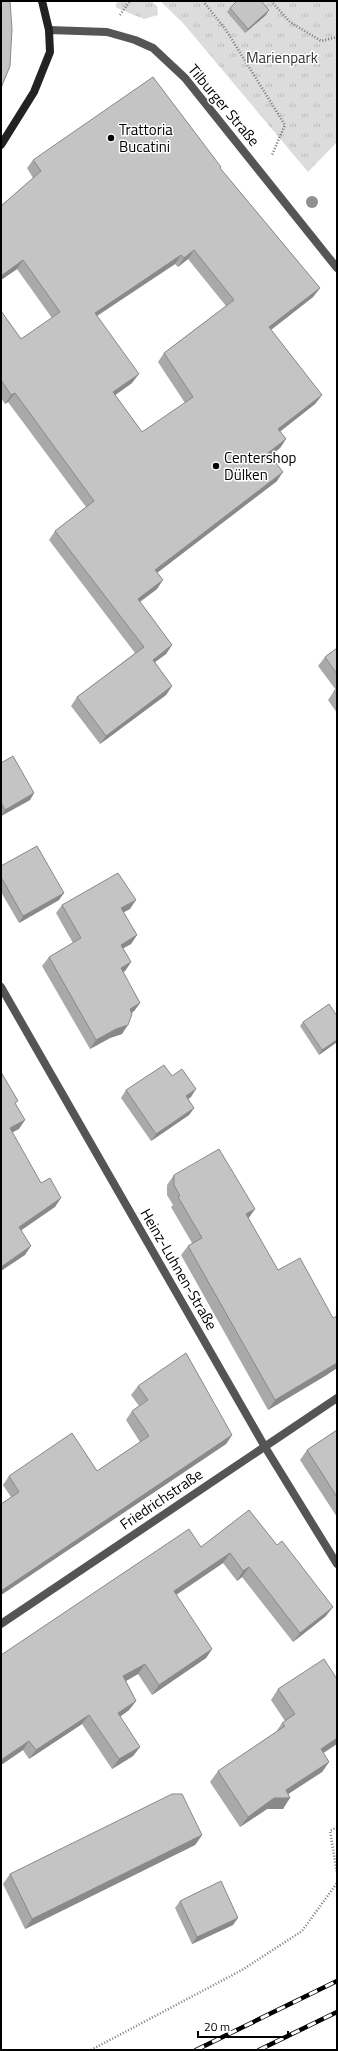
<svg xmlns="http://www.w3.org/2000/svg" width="338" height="2051" viewBox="0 0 338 2051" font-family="'Titillium Web',sans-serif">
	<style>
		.grass { fill: url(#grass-tufts) }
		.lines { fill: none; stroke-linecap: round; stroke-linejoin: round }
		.path { stroke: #777; stroke-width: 2.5; stroke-dasharray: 1 2; stroke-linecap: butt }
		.street { stroke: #555; stroke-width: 8 }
		.secondary { stroke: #222; stroke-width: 8 }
		.rail-casing { stroke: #000; stroke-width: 4.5 }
		.rail { stroke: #fff; stroke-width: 3; stroke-dasharray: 9; stroke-linecap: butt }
		.tree { fill: #8f8f8f }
		.wall { fill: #a9a9a9; fill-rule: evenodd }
		.shaded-wall { fill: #898989 }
		.building { fill: #c4c4c4; stroke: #898989; fill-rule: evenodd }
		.poi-dot { fill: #000; stroke: #fff; stroke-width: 1.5 }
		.labels { text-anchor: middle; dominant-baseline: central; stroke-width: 3; stroke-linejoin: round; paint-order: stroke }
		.park-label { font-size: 15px; fill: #333; stroke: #fff }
		.street-label { font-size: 15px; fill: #000; stroke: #fff }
		.poi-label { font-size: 15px; fill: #000; stroke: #fff; text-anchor: start }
	</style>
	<defs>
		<pattern id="grass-tufts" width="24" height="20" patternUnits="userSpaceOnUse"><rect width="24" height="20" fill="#dcdcdc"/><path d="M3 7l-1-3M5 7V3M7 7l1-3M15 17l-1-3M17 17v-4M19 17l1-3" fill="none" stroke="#bbb"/></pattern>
	</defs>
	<rect width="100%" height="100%" fill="#fff"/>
	<g class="grass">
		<path d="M 119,1 L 151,1 L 157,6 L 158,15 L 144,19 L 117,8 L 115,5 Z"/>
		<path d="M 160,1 L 337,1 L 337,142 L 308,172 L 183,23 Z"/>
	</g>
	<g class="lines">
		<g class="path">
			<path d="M 203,1 L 226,30 L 285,125 L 272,155"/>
			<path d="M 271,1 L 290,22 L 321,41 L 337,37"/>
			<path d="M 120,15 L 130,1"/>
			<path d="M 337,1827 L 330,1831 L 337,1873"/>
			<path d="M 91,2050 L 242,1970 L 302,1931 L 337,1883"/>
		</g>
		<g class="street">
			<path d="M 49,30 L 107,32 L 135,40 L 153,48 L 185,78 L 337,268"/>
			<path d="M 1,987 L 265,1447 L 337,1564"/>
			<path d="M 1,1624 L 337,1398"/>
		</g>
		<path class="secondary" d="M 1,145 L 34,92 L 50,52 L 49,30 L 42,1"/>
		<g class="rail-casing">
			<g id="rail">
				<path d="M 196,2050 L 337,1981"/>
				<path d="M 259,2050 L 337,2012"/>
			</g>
		</g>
		<use href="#rail" class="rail"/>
	</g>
	<circle class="tree" cx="312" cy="202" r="6"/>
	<g class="wall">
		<path d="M 230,8 L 266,15 L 245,33 L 227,12 Z"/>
		<path d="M 33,160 L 220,168 L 320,288 L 313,297 L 271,330 L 322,395 L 315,404 L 280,431 L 286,439 L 280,448 L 270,456 L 277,481 L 157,573 L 157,589 L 140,602 L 172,645 L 166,654 L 155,662 L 172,686 L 166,695 L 100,744 L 71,706 L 77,697 L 135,653 L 49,540 L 55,531 L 86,507 L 8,402 L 5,404 L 1,398 L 1,311 L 21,339 L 52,318 L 17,269 L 1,280 L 1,206 L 33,178 L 27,168 ZM 188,259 L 226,306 L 164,353 L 158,362 L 185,403 L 142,432 L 115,395 L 132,383 L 97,316 L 175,264 L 178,267 Z"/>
		<path d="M 337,648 L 337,713 L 328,700 L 334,691 L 336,690 L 318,666 L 325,657 Z"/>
		<path d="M 1,763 L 34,793 L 30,800 L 1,816 Z"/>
		<path d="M 1,866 L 59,900 L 19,923 L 1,892 Z"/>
		<path d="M 62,905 L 130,909 L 123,912 L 137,935 L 131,944 L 123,948 L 131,962 L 125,971 L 123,972 L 140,1003 L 134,1011 L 132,1013 L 122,1034 L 110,1038 L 90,1049 L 42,966 L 49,957 L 73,943 L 56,913 Z"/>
		<path d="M 337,1016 L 337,1042 L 319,1055 L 300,1026 L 303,1022 Z"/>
		<path d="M 172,1076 L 191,1097 L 188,1099 L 194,1108 L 189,1115 L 151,1141 L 121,1098 L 126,1090 Z"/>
		<path d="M 174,1175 L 255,1209 L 248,1218 L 278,1270 L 333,1318 L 337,1316 L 337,1368 L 325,1376 L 268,1410 L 181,1255 L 188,1246 L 192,1243 L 171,1207 L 173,1205 L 167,1195 L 167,1185 Z"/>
		<path d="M 138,1386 L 232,1435 L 226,1444 L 1,1595 L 1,1504 L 11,1497 L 3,1485 L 9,1476 L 97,1471 L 140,1442 L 126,1420 L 132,1411 L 139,1406 L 131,1395 Z"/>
		<path d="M 337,1430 L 337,1517 L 300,1460 L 307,1450 Z"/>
		<path d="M 249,1510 L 326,1616 L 293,1642 L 242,1577 L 237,1581 L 223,1563 L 176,1595 L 212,1649 L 206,1658 L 152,1695 L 138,1674 L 126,1681 L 136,1701 L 129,1710 L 120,1717 L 140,1747 L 133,1756 L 112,1769 L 82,1724 L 29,1759 L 23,1750 L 1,1765 L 1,1655 L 201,1547 Z"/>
		<path d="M 278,1689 L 329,1762 L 322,1772 L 288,1794 L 283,1809 L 267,1809 L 240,1827 L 210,1782 L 218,1771 L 276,1732 L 282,1723 L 285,1721 L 271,1700 Z"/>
		<path d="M 202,1835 L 195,1845 L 25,1929 L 3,1884 L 10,1874 Z"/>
		<path d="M 180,1901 L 233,1925 L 192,1944 L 175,1908 Z"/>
	</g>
	<g class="shaded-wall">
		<path d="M 269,10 L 266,15 L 245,33 L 248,29 Z"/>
		<path d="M 194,250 L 188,259 L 178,267 L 184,258 Z"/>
		<path d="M 181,255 L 175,264 L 89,321 L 95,313 Z"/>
		<path d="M 23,260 L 17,269 L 1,280 L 1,276 Z"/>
		<path d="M 320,288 L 313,297 L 263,336 L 269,327 Z"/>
		<path d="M 139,374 L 132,383 L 107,401 L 113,392 Z"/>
		<path d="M 15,393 L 8,402 L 5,404 L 11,395 Z"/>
		<path d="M 322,395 L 315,404 L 272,438 L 278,429 Z"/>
		<path d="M 286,439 L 280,448 L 262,462 L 268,453 Z"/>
		<path d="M 283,472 L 277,481 L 149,579 L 155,570 Z"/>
		<path d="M 163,580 L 157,589 L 131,608 L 138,599 Z"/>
		<path d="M 172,645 L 166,654 L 147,668 L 153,660 Z"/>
		<path d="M 172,686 L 166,695 L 100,744 L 106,736 Z"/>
		<path d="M 34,793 L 30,800 L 1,816 L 5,810 Z"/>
		<path d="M 64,893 L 59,900 L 19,923 L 23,916 Z"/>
		<path d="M 136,900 L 130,909 L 115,917 L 121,908 Z"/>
		<path d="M 137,935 L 131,944 L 115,953 L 121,945 Z"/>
		<path d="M 131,962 L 125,971 L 115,977 L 121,968 Z"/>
		<path d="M 140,1003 L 134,1011 L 124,1017 L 130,1009 Z"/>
		<path d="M 128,1025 L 122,1034 L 110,1038 L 90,1049 L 96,1040 L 116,1029 Z"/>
		<path d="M 337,1040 L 337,1042 L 319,1055 L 322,1050 Z"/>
		<path d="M 196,1089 L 191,1097 L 181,1104 L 186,1096 Z"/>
		<path d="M 194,1108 L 189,1115 L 151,1141 L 156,1134 Z"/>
		<path d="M 25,1120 L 19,1129 L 4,1137 L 10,1128 Z"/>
		<path d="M 61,1198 L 55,1207 L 13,1236 L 19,1227 Z"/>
		<path d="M 255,1209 L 248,1219 L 246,1214 Z"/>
		<path d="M 31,1246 L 25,1255 L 1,1271 L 1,1267 Z"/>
		<path d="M 337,1363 L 337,1368 L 325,1376 L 268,1410 L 275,1400 Z"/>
		<path d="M 232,1435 L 226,1444 L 1,1595 L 1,1591 Z"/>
		<path d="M 230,1553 L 223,1563 L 167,1601 L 174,1591 Z"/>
		<path d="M 249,1567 L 242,1577 L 237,1581 L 243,1571 Z"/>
		<path d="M 333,1607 L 326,1616 L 293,1642 L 300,1633 Z"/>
		<path d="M 212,1649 L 206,1658 L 152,1695 L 159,1685 Z"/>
		<path d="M 145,1664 L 138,1674 L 117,1686 L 123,1676 Z"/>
		<path d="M 136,1701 L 129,1710 L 111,1723 L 118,1713 Z"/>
		<path d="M 89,1715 L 82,1724 L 29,1759 L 36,1750 Z"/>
		<path d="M 337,1738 L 337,1744 L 313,1760 L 321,1749 Z"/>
		<path d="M 29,1741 L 23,1750 L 1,1765 L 1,1760 Z"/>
		<path d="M 140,1747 L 133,1756 L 112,1769 L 119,1759 Z"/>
		<path d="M 329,1762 L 322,1772 L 282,1798 L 290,1798 L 283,1809 L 267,1809 L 240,1827 L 248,1817 L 286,1790 Z"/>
		<path d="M 202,1835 L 195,1845 L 25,1929 L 32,1919 Z"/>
		<path d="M 238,1918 L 233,1925 L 192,1944 L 197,1937 Z"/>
	</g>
	<g class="building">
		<path d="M 1,1 L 10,1 L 12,29 L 10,66 L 1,88 Z"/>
		<path d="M 237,1 L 261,1 L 269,10 L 248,29 L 230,8 Z"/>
		<path d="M 153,77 L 221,167 L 220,168 L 320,288 L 269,327 L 322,395 L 278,429 L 286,439 L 268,453 L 283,472 L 155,570 L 163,580 L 138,599 L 172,645 L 153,660 L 172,686 L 106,736 L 77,697 L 144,647 L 55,531 L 94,501 L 15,393 L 11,395 L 1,380 L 1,311 L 21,339 L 60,312 L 23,260 L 1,276 L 1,206 L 41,171 L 33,160 ZM 194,250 L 234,300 L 164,353 L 193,397 L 142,432 L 113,392 L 139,374 L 95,313 L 181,255 L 184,258 Z"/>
		<path d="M 337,648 L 337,674 L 325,657 Z"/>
		<path d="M 337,689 L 337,695 L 334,691 Z"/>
		<path d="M 13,756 L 34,793 L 5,810 L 1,803 L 1,763 Z"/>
		<path d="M 37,846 L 64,893 L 23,916 L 1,877 L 1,866 Z"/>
		<path d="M 118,873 L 136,900 L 121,908 L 137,935 L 121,945 L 131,962 L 121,968 L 140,1003 L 130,1009 L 132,1014 L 128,1025 L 116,1029 L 96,1040 L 49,957 L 81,938 L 62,905 Z"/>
		<path d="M 329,1004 L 337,1016 L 337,1040 L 322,1050 L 303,1022 Z"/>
		<path d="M 164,1065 L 172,1076 L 182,1069 L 196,1089 L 186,1096 L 194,1108 L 156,1134 L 126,1090 Z"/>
		<path d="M 1,1072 L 18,1101 L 15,1103 L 25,1120 L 10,1128 L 41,1183 L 50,1178 L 61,1198 L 19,1227 L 31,1246 L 1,1267 Z"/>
		<path d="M 219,1149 L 255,1209 L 246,1214 L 278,1270 L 300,1258 L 333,1318 L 337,1316 L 337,1363 L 275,1400 L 188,1246 L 202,1238 L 178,1197 L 180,1196 L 174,1185 L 174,1175 Z"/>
		<path d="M 186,1353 L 232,1435 L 1,1591 L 1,1504 L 19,1492 L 9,1476 L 72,1433 L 97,1471 L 149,1436 L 132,1411 L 148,1400 L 138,1386 Z"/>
		<path d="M 337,1430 L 337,1497 L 307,1450 Z"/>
		<path d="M 249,1510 L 277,1545 L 282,1541 L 333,1607 L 300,1633 L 249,1567 L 243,1571 L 230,1553 L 174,1591 L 212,1649 L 159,1685 L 145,1664 L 123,1676 L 136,1701 L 118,1713 L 140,1747 L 119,1759 L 89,1715 L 36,1750 L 29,1741 L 1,1760 L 1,1655 L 189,1529 L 201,1547 Z"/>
		<path d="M 324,1659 L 337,1679 L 337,1738 L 321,1749 L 329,1762 L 286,1790 L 290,1798 L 274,1798 L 248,1817 L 218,1771 L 285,1726 L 282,1723 L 295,1714 L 278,1689 Z"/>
		<path d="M 172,1794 L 182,1794 L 202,1835 L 32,1919 L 10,1874 Z"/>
		<path d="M 221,1881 L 238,1918 L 197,1937 L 180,1901 Z"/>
	</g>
	<g class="poi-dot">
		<circle cx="111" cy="138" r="4"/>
		<circle cx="216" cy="466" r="4"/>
	</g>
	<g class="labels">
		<g class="park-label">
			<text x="282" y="57">Marienpark</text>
		</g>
		<g class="street-label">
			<text transform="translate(224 105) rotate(50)">Tilburger Straße</text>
			<text transform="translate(179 1269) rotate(60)">Heinz-Luhnen-Straße</text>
			<text transform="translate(161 1499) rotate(-34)">Friedrichstraße</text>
		</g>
		<g class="poi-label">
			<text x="119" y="129">Trattoria<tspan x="119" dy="17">Bucatini</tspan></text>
			<text x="224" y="457">Centershop<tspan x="224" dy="17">Dülken</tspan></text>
		</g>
	</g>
	<rect width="338" height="2051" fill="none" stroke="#000000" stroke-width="4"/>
	<path d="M198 2031v6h90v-6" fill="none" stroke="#000000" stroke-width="2"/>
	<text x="204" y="2031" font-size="12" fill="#000000" stroke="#ffffff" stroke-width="3" paint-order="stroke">20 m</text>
</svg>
